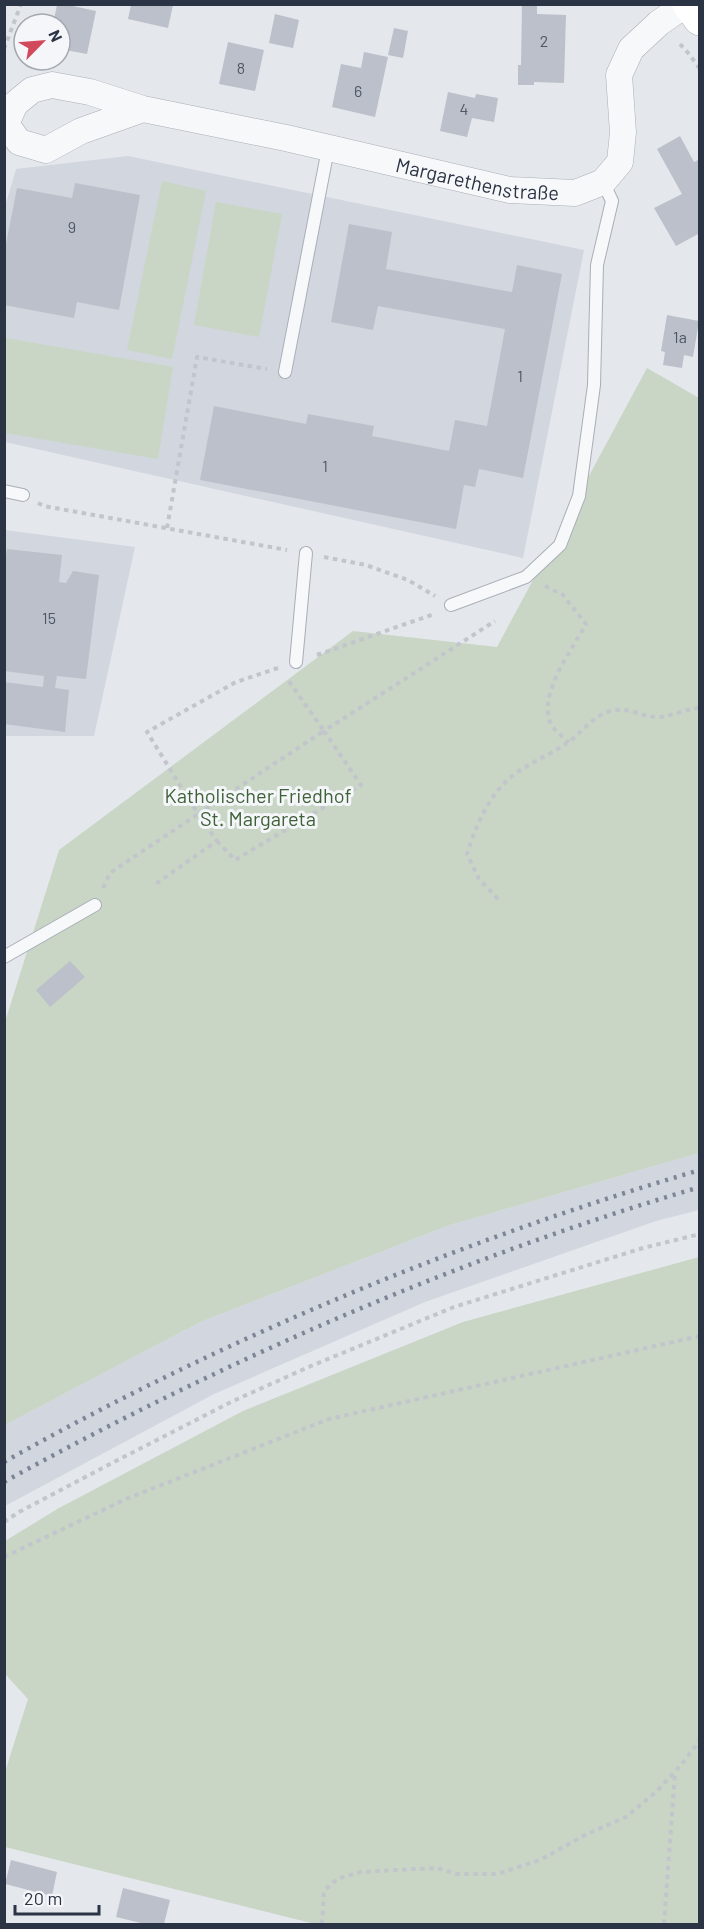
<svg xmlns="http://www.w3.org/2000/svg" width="704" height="1929" viewBox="0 0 704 1929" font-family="Barlow,sans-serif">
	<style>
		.built { fill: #d2d6de }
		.green { fill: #c9d6c5 }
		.building { fill: #bbc0ca }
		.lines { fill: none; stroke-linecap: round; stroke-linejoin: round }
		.lane-casing { stroke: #a9aeb7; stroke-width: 14 }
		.street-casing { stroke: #a9aeb7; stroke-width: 27 }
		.secondary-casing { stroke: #a9aeb7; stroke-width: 34 }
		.path { stroke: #c2c5cb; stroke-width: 4; stroke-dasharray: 4.5 4.5; stroke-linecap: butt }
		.lane { stroke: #f7f8fa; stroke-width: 12 }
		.street { stroke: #f7f8fa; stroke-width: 26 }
		.secondary { stroke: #fff; stroke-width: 33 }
		.rail { stroke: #7d8696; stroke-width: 4.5; stroke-dasharray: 3 6; stroke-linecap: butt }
		.labels { text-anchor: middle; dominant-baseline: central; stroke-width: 6; stroke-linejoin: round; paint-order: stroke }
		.number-label { font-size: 16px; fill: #4f5766 }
		.street-label { font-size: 20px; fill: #2b3445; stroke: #f4f6f9 }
		.park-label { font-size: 20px; fill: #3f6138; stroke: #f4f6f9 }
	</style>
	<rect width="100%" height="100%" fill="#e4e7ec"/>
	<g class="built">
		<path d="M 128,156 L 584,250 L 523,558 L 5,442 L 4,210 L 16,169 Z"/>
		<path d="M 5,530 L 135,547 L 94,736 L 5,736 Z"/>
		<path d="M 699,1153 L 699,1210 L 656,1221 L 425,1302 L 214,1394 L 5,1506 L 5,1425 L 200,1322 L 450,1225 Z"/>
	</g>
	<g class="green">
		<path d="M 162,181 L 206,191 L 172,359 L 127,350 Z"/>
		<path d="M 216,202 L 282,214 L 259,337 L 194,325 Z"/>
		<path d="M 6,338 L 173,367 L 158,459 L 5,433 Z"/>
		<path d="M 647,368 L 699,398 L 699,1153 L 450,1225 L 200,1322 L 5,1425 L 5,1022 L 59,850 L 353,631 L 497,647 Z"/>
		<path d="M 699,1257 L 699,1924 L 315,1924 L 5,1847 L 5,1772 L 28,1699 L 5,1674 L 5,1541 L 59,1508 L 243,1411 L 463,1322 Z"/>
	</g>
	<g class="building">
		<path d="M 522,4 L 537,4 L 537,14 L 566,15 L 564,83 L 534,82 L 534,85 L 518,85 L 518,65 L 521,65 Z"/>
		<path d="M 57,5 L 68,5 L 96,11 L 87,54 L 60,49 L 60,24 L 53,24 Z"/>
		<path d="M 131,5 L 173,5 L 168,28 L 128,19 Z"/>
		<path d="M 275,14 L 299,20 L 293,48 L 269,43 Z"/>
		<path d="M 394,28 L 408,31 L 403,58 L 388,55 Z"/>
		<path d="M 228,42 L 264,50 L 255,91 L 219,84 Z"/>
		<path d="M 364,52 L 388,57 L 375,117 L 332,107 L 341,64 L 361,68 Z"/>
		<path d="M 448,92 L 475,98 L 476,94 L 498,98 L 494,122 L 472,118 L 467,137 L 440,131 Z"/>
		<path d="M 680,136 L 694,162 L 700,159 L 700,233 L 676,246 L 654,208 L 682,194 L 657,149 Z"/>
		<path d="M 75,183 L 140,195 L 119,310 L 77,302 L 74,318 L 4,305 L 4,254 L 17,188 L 72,198 Z"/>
		<path d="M 349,224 L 392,232 L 386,269 L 512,292 L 517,265 L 562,274 L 523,478 L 479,469 L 475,487 L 464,485 L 456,529 L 200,480 L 214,406 L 306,424 L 308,414 L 374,426 L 372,436 L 449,451 L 455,420 L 487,426 L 505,329 L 378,306 L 373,330 L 331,322 Z"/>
		<path d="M 667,315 L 699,321 L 693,357 L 684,355 L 682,368 L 663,365 L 665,352 L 661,351 Z"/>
		<path d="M 7,549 L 62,555 L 59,582 L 66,583 L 73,571 L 99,575 L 86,679 L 57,676 L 55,688 L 69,690 L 65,732 L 4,724 L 4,682 L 43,687 L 44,676 L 4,671 L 4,568 Z"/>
		<path d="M 70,961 L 85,977 L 50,1007 L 36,990 Z"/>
		<path d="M 11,1860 L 57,1872 L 52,1896 L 5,1884 Z"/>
		<path d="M 123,1888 L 170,1900 L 164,1924 L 145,1924 L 116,1917 Z"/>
	</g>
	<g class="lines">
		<g class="lane-casing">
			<g id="lane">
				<path d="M 285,372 L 328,149"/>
				<path d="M 4,491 L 23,495"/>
				<path d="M 451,605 L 526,577 L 560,545 L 579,496 L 594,385 L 597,265 L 612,201 L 603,182"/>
				<path d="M 296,662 L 306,553"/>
				<path d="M 4,957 L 95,905"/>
			</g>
		</g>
		<g class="street-casing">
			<g id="street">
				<path id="s1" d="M 143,109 L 81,131 L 46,150 L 19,142 L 6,124 L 15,104 L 32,90 L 52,85 L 90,92 L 143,109 L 286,138 L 510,190 L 575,193 L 603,182 L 620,162 L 623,132 L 619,75 L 631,49 L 659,23 L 686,4"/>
			</g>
		</g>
		<g class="secondary-casing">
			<path id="secondary" d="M 689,4 L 700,19"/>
		</g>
		<g class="path">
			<path d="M 680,44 L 689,54 L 700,69"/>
			<path d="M 4,49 L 21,4"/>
			<path d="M 38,503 L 44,506 L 287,550"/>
			<path d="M 167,528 L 197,357 L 267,369"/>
			<path d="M 324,557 L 366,565 L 408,580 L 435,596"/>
			<path d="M 545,586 L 563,595 L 586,624 C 572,650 539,692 550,722 C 552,729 563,737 569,742"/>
			<path d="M 317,655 L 434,614"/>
			<path d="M 278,668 L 236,682 L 147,732 L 198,814 L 324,731 L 288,680"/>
			<path d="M 217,841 L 235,860 L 361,785 L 324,731 L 495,621"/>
			<path d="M 103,888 L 110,873 L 198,814 L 217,841 L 154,885"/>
			<path d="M 498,899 L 479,879 L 467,854 C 476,825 490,792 516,773 C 532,762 551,754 567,743 C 582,733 592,716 611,711 C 630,706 642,718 660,717 C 672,716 685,709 700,708"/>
			<path d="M 4,1522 L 19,1512 L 112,1463 L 233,1401 L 311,1366 L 454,1307 L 643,1248 L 700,1234"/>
			<path d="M 4,1557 L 126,1499 L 329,1419 L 700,1336"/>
			<path d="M 322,1924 L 324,1891 L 337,1879 L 361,1872 L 437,1868 L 457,1874 L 497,1874 L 540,1860 L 585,1835 L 626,1817 L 657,1791 L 682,1764 L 700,1740"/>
			<path d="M 664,1924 L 675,1773"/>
		</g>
		<use href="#lane" class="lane"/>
		<use href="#street" class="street"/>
		<use href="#secondary" class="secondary"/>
		<g class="rail">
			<path d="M 4,1462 C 224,1338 458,1241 700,1170"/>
			<path d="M 4,1482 C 227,1359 456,1259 700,1187"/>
		</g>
	</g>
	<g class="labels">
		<g class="number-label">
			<text x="544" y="40">2</text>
			<text x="241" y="67">8</text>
			<text x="358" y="90">6</text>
			<text x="464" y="108">4</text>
			<text x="72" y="226">9</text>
			<text x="680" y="336">1a</text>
			<text x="520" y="375">1</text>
			<text x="325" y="465">1</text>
			<text x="49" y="617">15</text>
		</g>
		<g class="street-label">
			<text stroke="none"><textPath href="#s1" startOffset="657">Margarethenstraße</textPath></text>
		</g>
		<g class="park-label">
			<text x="258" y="795">Katholischer Friedhof<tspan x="258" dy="23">St. Margareta</tspan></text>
		</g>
	</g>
	<rect width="704" height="1929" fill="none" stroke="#2b3445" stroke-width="12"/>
	<g transform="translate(42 42) rotate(65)"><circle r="28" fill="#f4f6f9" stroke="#a4a8b1" stroke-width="1.5"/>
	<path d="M0-4.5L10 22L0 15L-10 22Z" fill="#d1495b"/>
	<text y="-9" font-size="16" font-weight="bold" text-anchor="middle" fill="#2b3445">N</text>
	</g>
	<path d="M15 1905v9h84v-9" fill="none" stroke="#2b3445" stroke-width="3"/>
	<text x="24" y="1905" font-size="18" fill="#2b3445" stroke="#f4f6f9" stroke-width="4.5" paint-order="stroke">20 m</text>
</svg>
